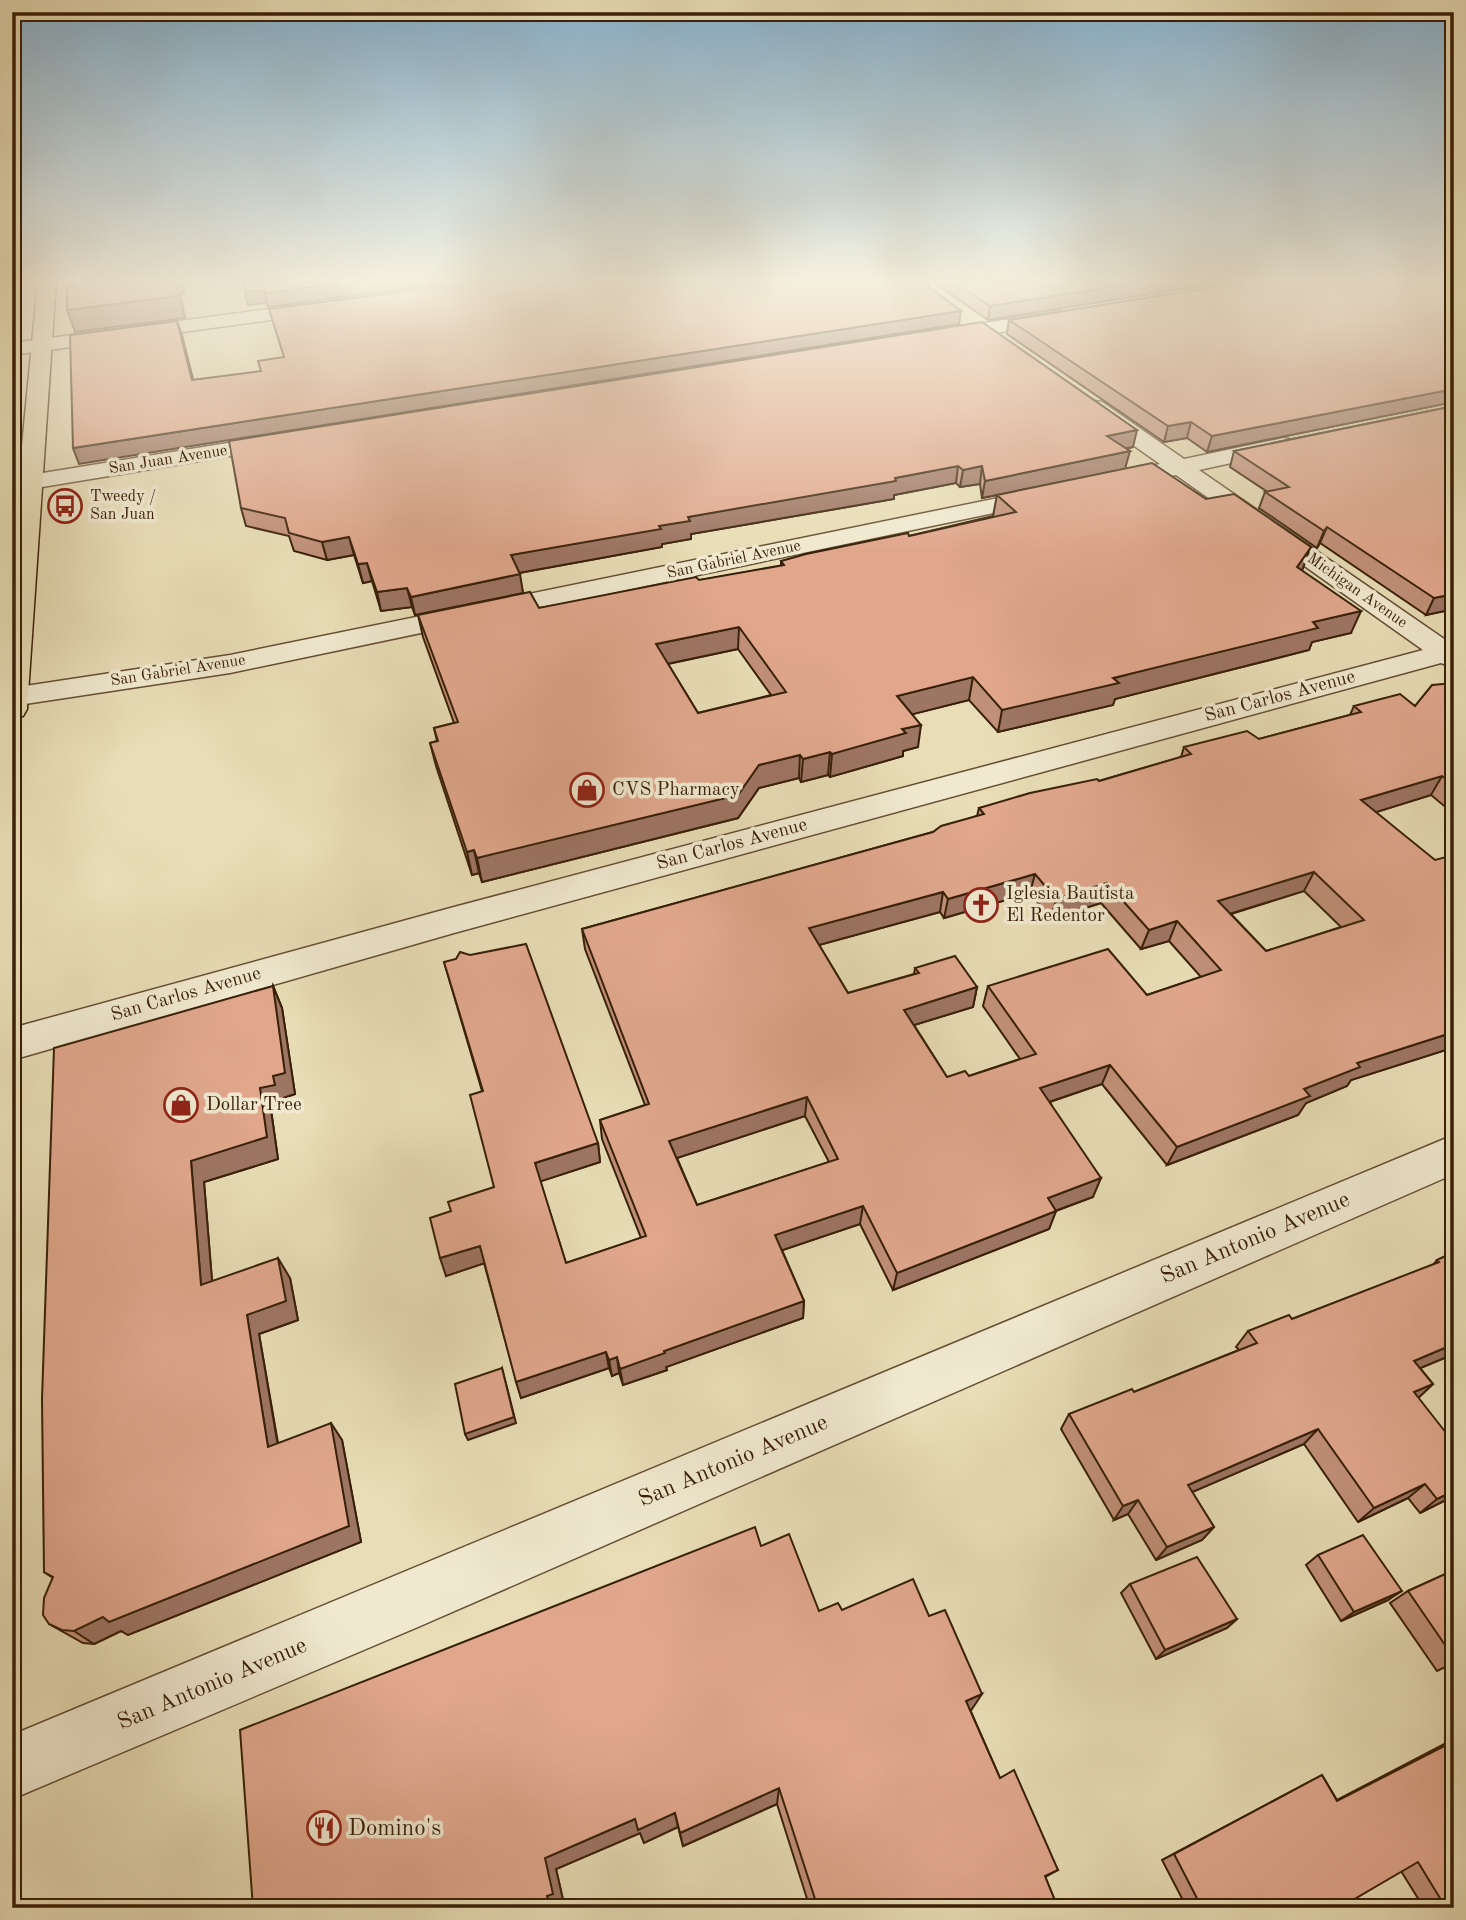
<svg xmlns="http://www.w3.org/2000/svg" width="1466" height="1920" viewBox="0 0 1466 1920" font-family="'Old Standard TT',serif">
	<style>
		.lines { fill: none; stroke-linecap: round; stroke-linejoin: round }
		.minor-casing { stroke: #644e33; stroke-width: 3 }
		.major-casing { stroke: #381f07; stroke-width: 3 }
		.minor { fill: #f0e9d0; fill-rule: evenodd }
		.major { fill: #e8ddb6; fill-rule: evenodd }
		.wall { fill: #c19079; stroke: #381f07; stroke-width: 2; fill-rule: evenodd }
		.shaded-wall { fill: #9d7563; stroke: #381f07; stroke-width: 2 }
		.building { fill: #e0a78d; stroke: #381f07; stroke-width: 2; fill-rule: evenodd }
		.labels { text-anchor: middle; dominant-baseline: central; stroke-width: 7; stroke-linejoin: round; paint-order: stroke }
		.far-street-label { font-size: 16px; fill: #381f07; stroke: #f0e9d0 }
		.far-poi-label { font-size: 16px; fill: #381f07; stroke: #f0e9d0; text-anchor: start }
		.street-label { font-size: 19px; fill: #381f07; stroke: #f0e9d0 }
		.poi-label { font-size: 19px; fill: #381f07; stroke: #f0e9d0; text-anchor: start }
		.near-street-label { font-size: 23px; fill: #381f07; stroke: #f0e9d0 }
		.near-poi-label { font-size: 23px; fill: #381f07; stroke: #f0e9d0; text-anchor: start }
	</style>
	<rect width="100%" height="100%" fill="#e8ddb6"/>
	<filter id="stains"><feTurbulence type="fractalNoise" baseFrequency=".00286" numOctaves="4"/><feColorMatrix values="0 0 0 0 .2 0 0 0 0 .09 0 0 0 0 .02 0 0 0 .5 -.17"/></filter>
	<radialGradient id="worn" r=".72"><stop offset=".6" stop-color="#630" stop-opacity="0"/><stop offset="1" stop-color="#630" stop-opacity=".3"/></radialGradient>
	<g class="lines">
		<g class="minor-casing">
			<g id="minor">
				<path d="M 322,302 L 329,304 L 331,308 L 329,312 L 12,355 L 12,343 Z"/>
				<path d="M 1061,311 L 1070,317 L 1068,321 L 941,342 L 931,336 L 941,330 Z"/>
				<path d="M 1094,401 L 1102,402 L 1184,459 L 1284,438 L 1292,440 L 1295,445 L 1292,450 L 1199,470 L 1450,643 L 1454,642 L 1454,668 L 1441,663 L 454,933 L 12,1060 L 12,1028 L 454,907 L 1423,650 L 1176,475 L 1113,488 L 1105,486 L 1101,481 L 1105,476 L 1160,464 L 1086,412 L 1083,407 L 1086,402 Z"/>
				<path d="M 283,434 L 291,436 L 294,441 L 291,446 L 12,492 L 12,478 Z"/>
				<path d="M 1047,488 L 1056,490 L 1059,495 L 1056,500 L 230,673 L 12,706 L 12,688 L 230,655 Z"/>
				<path d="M 1454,1135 L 1454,1174 L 418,1627 L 12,1799 L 12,1735 Z"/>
			</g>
		</g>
		<g class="major-casing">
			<path id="major" d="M 38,282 L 56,282 L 27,709 L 23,716 L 12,718 L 12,548 Z"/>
		</g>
		<use href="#minor" class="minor"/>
		<use href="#major" class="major"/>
	</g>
	<g class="wall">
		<path d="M 933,282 L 1224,282 L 988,320 Z"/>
		<path d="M 1454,282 L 1454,402 L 1207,452 L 1187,438 L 1164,442 L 1007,334 L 1009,320 Z"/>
		<path d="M 1454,406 L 1454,609 L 1426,615 L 1320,543 L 1317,548 L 1259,508 L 1265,492 L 1266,491 L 1230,467 L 1234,451 Z"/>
		<path d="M 1133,447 L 1126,449 L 1125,469 L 982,498 L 980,484 L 960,487 L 956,483 L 894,495 L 894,499 L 691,534 L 691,539 L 662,544 L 662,547 L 519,573 L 523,593 L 415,615 L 412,607 L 381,611 L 372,581 L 363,583 L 354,555 L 327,560 L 294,551 L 289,536 L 246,526 L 241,508 Z"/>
		<path d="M 997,495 L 1303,568 L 1302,570 L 1351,633 L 1312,642 L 1309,650 L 1115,699 L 1113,705 L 998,732 L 969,700 L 912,714 L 918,747 L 903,751 L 903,756 L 830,777 L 828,775 L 801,782 L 799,778 L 759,788 L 738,818 L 482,882 L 479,873 L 472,875 L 436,766 L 430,743 L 437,741 L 434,728 L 454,723 L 423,637 L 418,615 L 539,608 L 781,566 L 781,561 L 909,536 L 993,516 ZM 738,649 L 771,695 L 698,713 L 668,664 Z"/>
		<path d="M 1454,683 L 1454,814 L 1431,795 L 1376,812 L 1448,1046 L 1446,1050 L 1351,1080 L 1347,1086 L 1306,1103 L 1298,1115 L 1167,1165 L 1102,1084 L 1050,1102 L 1093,1197 L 1056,1211 L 1049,1229 L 893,1290 L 860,1224 L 782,1250 L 804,1301 L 803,1318 L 666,1367 L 667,1370 L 623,1385 L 619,1373 L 612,1376 L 609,1368 L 521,1398 L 484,1263 L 446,1276 L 451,1211 L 494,1187 L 482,1091 L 444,962 L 598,1143 L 600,1162 L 540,1181 L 566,1263 L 641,1238 L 602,1139 L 600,1120 L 645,1105 L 585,949 L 582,929 L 933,832 L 977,816 L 979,808 L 1099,781 L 1181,757 L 1184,747 L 1259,739 L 1350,715 L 1354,706 L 1415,706 ZM 1304,891 L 1341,927 L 1266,951 L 1231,914 ZM 1030,893 L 1051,919 L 1101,903 L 1141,949 L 1169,941 L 1201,977 L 1147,995 L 988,986 L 983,1006 L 1020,1059 L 969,1076 L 947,1077 L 914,1025 L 973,1007 L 977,987 L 915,968 L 914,974 L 848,993 L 819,945 L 940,912 L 944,918 ZM 805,1116 L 829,1162 L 697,1205 L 677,1158 Z"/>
		<path d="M 273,986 L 282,1008 L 295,1094 L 283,1098 L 285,1106 L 271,1110 L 278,1159 L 204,1182 L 212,1281 L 290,1278 L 298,1320 L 259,1334 L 278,1443 L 342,1440 L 361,1542 L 128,1635 L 121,1631 L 94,1644 L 83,1643 L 49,1624 L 53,1578 L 44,1572 Z"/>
		<path d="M 1454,1252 L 1454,1354 L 1420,1368 L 1433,1384 L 1418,1398 L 1454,1496 L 1420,1513 L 1408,1498 L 1358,1522 L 1304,1444 L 1192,1492 L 1214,1527 L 1202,1540 L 1156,1560 L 1128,1514 L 1114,1520 L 1061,1429 L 1069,1414 L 1134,1392 L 1239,1350 L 1236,1347 L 1248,1331 L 1292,1319 L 1433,1265 L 1437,1260 Z"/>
		<path d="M 1454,1503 L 1454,1512 L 1450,1506 Z"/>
		<path d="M 761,1546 L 819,1611 L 842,1610 L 929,1616 L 1000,1778 L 1058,1870 L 1045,1877 L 1058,1908 L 810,1908 L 777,1804 L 683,1846 L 678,1827 L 644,1843 L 640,1833 L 556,1869 L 564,1904 L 558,1906 L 558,1908 L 253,1908 Z"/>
		<path d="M 1318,1555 L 1388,1600 L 1341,1621 L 1306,1565 Z"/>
		<path d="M 1454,1570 L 1454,1663 L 1437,1671 L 1390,1603 L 1408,1591 Z"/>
		<path d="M 1130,1584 L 1237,1619 L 1227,1628 L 1156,1659 L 1121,1593 Z"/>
		<path d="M 1454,1739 L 1454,1908 L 1424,1908 L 1401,1871 L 1339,1908 L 1187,1908 L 1162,1860 L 1322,1775 L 1337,1800 Z"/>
	</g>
	<g class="shaded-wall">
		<path d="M 175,282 L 182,282 L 184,293 L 180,294 L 185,318 L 75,332 L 67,310 Z"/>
		<path d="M 351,282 L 457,282 L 268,307 L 265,293 Z"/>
		<path d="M 1143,282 L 1224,282 L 988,320 L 990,306 Z"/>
		<path d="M 263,290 L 267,303 L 248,305 L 245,292 Z"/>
		<path d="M 961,311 L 959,324 L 79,464 L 73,448 Z"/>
		<path d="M 177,321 L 182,335 L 197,395 L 192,380 Z"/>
		<path d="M 1454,389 L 1454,402 L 1207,452 L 1212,436 Z"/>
		<path d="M 1191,422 L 1187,438 L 1164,442 L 1168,426 Z"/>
		<path d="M 1137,430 L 1133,447 L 1103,453 L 1107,436 Z"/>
		<path d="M 1130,451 L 1125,469 L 982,498 L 985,481 Z"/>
		<path d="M 958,466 L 956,483 L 894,495 L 894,499 L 691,534 L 691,539 L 662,544 L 662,547 L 513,574 L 511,555 L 659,526 L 688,517 Z"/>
		<path d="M 982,466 L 980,484 L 960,487 L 963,470 Z"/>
		<path d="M 1327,527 L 1320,543 L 1317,548 L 1324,531 Z"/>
		<path d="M 349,537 L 354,555 L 327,560 L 322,542 Z"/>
		<path d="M 1311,547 L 1303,568 L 1289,588 L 1297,567 Z"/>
		<path d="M 367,563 L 372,581 L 363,583 L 358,564 Z"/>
		<path d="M 520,574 L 523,593 L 415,615 L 411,597 Z"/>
		<path d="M 407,588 L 412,607 L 381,611 L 377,592 Z"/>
		<path d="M 1454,594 L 1454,609 L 1426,615 L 1434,598 Z"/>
		<path d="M 1361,611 L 1351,633 L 1312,642 L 1309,650 L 1115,699 L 1113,705 L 998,732 L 1002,710 L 1313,622 Z"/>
		<path d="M 739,627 L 738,649 L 657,666 L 656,644 Z"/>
		<path d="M 973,677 L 969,700 L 894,719 L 897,696 Z"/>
		<path d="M 921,725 L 918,747 L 903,751 L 903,756 L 830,777 L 832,754 L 902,729 Z"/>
		<path d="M 830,752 L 828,775 L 801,782 L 803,759 Z"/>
		<path d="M 800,755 L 799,778 L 759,788 L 738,818 L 482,882 L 477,858 L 759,765 Z"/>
		<path d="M 1442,776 L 1431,795 L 1351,820 L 1361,800 Z"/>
		<path d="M 474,850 L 479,873 L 472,875 L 467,852 Z"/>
		<path d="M 1314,872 L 1304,891 L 1210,920 L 1218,901 Z"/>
		<path d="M 1035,874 L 1030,893 L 944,918 L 948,899 Z"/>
		<path d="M 1107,883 L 1101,903 L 1051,919 L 1056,899 Z"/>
		<path d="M 943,892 L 940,912 L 808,948 L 809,928 Z"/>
		<path d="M 1177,921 L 1169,941 L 1141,949 L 1149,930 Z"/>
		<path d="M 273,986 L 282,1008 L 295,1094 L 283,1098 L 285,1106 L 271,1110 L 278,1159 L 204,1182 L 214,1305 L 201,1285 L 191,1161 L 260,1088 Z"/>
		<path d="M 977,987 L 973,1007 L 901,1029 L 904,1010 Z"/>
		<path d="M 1454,1032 L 1454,1044 L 1448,1046 L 1446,1050 L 1351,1080 L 1347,1086 L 1306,1103 L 1298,1115 L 1167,1165 L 1177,1147 L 1304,1089 L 1357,1063 Z"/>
		<path d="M 1110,1065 L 1102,1084 L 1034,1107 L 1040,1088 Z"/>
		<path d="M 807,1097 L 805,1116 L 671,1160 L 669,1141 Z"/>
		<path d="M 598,1143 L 600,1162 L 539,1182 L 535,1163 Z"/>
		<path d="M 1101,1178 L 1093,1197 L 1041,1216 L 1048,1198 Z"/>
		<path d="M 863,1206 L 860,1224 L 774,1253 L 775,1235 Z"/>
		<path d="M 1056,1211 L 1049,1229 L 893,1290 L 897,1273 Z"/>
		<path d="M 480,1246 L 485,1263 L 446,1276 L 440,1258 Z"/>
		<path d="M 278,1258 L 290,1278 L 298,1320 L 259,1334 L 281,1464 L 268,1447 L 247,1315 Z"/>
		<path d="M 804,1301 L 803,1318 L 666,1367 L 667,1370 L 623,1385 L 620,1369 L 664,1351 Z"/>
		<path d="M 1454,1344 L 1454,1354 L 1399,1377 L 1414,1361 Z"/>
		<path d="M 606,1352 L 609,1368 L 521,1398 L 516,1382 Z"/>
		<path d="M 617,1357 L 619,1373 L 612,1376 L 609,1360 Z"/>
		<path d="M 502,1368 L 516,1423 L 468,1440 L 465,1434 Z"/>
		<path d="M 1433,1384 L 1416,1400 L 1414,1392 Z"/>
		<path d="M 331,1423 L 342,1440 L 361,1542 L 128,1635 L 121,1631 L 94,1644 L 74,1631 Z"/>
		<path d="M 1318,1429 L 1304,1444 L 1176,1499 L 1188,1485 Z"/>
		<path d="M 1425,1484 L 1408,1498 L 1358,1522 L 1374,1508 Z"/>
		<path d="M 1454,1491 L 1454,1496 L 1420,1513 L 1437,1499 Z"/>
		<path d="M 1138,1500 L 1128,1514 L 1114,1520 L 1123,1506 Z"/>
		<path d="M 1214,1527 L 1202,1540 L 1156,1560 L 1167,1547 Z"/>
		<path d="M 1402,1591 L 1388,1600 L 1341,1621 L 1354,1612 Z"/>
		<path d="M 1237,1619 L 1227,1628 L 1156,1659 L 1165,1650 Z"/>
		<path d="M 982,1694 L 968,1715 L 966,1701 Z"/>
		<path d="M 779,1788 L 777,1804 L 683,1846 L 680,1833 Z"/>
		<path d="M 675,1813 L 678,1827 L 644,1843 L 640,1833 L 556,1869 L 564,1904 L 558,1906 L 558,1908 L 549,1908 L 547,1896 L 545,1858 L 635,1819 Z"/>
	</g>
	<g class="building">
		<path d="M 75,282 L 175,282 L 179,296 L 67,310 L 67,288 L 75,286 Z"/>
		<path d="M 242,282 L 351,282 L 265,293 L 263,290 L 245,292 Z"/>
		<path d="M 475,282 L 922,282 L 961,311 L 73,448 L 70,335 L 177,321 L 192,380 L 261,371 L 258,361 L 284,357 L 269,309 Z"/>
		<path d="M 954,282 L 1143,282 L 990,306 Z"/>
		<path d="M 1244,282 L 1454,282 L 1454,389 L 1212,436 L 1191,422 L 1168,426 L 1009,320 Z"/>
		<path d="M 982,322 L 1137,430 L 1107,436 L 1130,451 L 985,481 L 982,466 L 963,470 L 958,466 L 895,478 L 896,481 L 688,517 L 690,521 L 659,526 L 661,529 L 511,555 L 520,574 L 411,597 L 407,588 L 377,592 L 367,563 L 358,564 L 349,537 L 322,542 L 289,533 L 285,518 L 241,508 L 229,441 Z"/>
		<path d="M 1454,406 L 1454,594 L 1434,598 L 1327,527 L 1324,531 L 1265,492 L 1289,487 L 1234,451 Z"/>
		<path d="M 1152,463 L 1206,499 L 1234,494 L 1311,547 L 1297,567 L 1361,611 L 1313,622 L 1318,628 L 1113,678 L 1119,683 L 1002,710 L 973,677 L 897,696 L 921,725 L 902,729 L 906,733 L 832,754 L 830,752 L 803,759 L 800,755 L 759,765 L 738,795 L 477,858 L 474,850 L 467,852 L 430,743 L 438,741 L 434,728 L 458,722 L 418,615 L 530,592 L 539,608 L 696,577 L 699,580 L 784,565 L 781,561 L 806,554 L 908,533 L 909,536 L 1016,512 L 997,495 ZM 739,627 L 786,692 L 698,713 L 656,644 Z"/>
		<path d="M 1454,683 L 1454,785 L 1442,776 L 1361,800 L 1435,860 L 1454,855 L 1454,1032 L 1357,1063 L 1360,1067 L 1304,1089 L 1310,1096 L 1177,1147 L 1110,1065 L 1040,1088 L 1101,1178 L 1048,1198 L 1056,1211 L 897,1273 L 863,1206 L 775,1235 L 804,1301 L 664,1351 L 665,1353 L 620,1369 L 617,1357 L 609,1360 L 606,1352 L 516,1382 L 480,1246 L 440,1258 L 430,1218 L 451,1211 L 448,1202 L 494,1187 L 470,1095 L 483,1091 L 444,962 L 456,959 L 460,952 L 470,955 L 526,944 L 598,1143 L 535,1163 L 566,1263 L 646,1236 L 600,1120 L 649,1104 L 582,929 L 933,832 L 941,826 L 984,814 L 979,808 L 1030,793 L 1097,779 L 1099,781 L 1191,754 L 1184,747 L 1247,731 L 1259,739 L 1361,712 L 1354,706 L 1400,694 L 1415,706 L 1432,685 ZM 1314,872 L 1364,920 L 1266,951 L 1218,901 ZM 1035,874 L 1056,899 L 1107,883 L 1149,930 L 1177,921 L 1221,970 L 1147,995 L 1108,949 L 988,986 L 1036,1054 L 969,1076 L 965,1071 L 947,1077 L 904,1010 L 977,987 L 955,956 L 915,968 L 919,973 L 848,993 L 809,928 L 943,892 L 948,899 ZM 807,1097 L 838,1159 L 697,1205 L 669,1141 Z"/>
		<path d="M 273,986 L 285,1073 L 273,1076 L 275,1085 L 260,1088 L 267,1137 L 191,1161 L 201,1285 L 278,1258 L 286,1301 L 247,1315 L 268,1447 L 331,1423 L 349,1526 L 109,1622 L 103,1617 L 74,1631 L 62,1630 L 49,1624 L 43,1615 L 44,1598 L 53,1577 L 44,1572 L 42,1399 L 54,1048 Z"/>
		<path d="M 1454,1252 L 1454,1344 L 1414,1361 L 1433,1384 L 1414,1392 L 1454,1443 L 1454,1491 L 1437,1499 L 1425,1484 L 1374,1508 L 1318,1429 L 1188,1485 L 1214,1527 L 1167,1547 L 1138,1500 L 1123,1506 L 1069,1414 L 1132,1389 L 1134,1392 L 1257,1343 L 1248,1331 L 1289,1315 L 1292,1319 L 1439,1262 L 1437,1260 Z"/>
		<path d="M 502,1368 L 514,1417 L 465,1434 L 455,1384 Z"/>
		<path d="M 755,1527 L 761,1546 L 789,1534 L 819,1611 L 838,1603 L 842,1610 L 913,1579 L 929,1616 L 945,1610 L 982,1694 L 966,1701 L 1000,1778 L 1014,1770 L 1058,1870 L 1045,1876 L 1058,1908 L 818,1908 L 779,1788 L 680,1833 L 675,1813 L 638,1830 L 635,1819 L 545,1858 L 553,1894 L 547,1896 L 549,1908 L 253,1908 L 240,1730 Z"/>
		<path d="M 1363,1535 L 1402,1591 L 1354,1612 L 1318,1555 Z"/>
		<path d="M 1197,1557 L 1237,1619 L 1165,1650 L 1130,1584 Z"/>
		<path d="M 1454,1570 L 1454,1658 L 1408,1591 Z"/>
		<path d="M 1454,1741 L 1454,1908 L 1446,1908 L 1418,1862 L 1339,1908 L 1202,1908 L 1174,1854 L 1322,1775 L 1337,1801 Z"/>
	</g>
	<linearGradient id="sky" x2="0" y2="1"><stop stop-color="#89b6d4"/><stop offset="0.51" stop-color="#f5f0de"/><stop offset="1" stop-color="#f5f0de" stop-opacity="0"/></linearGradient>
	<rect width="1466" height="551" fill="url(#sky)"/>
	<defs>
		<g id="bus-ring" transform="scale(1.75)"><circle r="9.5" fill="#f0e9d0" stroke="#8f2418" stroke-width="1.5"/><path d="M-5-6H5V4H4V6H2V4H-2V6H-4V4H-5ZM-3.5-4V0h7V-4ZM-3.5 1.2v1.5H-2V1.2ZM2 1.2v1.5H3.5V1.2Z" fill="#8f2418"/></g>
		<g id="shop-ring" transform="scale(1.75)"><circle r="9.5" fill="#f0e9d0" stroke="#8f2418" stroke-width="1.5"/><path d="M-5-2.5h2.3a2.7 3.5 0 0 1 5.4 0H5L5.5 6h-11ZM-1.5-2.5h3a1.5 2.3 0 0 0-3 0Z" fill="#8f2418"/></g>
		<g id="church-ring" transform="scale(1.75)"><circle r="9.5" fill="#f0e9d0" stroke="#8f2418" stroke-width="1.5"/><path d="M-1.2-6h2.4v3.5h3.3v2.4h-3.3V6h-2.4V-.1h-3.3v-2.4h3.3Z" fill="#8f2418"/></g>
		<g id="restaurant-ring" transform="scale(1.75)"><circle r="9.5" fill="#f0e9d0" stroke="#8f2418" stroke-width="1.5"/><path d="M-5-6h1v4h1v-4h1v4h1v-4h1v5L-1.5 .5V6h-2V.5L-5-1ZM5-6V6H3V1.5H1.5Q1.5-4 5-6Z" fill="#8f2418"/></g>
	</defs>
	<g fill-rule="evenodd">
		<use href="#bus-ring" x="65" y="506"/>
		<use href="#shop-ring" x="587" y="790"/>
		<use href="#church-ring" x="981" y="905"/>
		<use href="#shop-ring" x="181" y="1105"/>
		<use href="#restaurant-ring" x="324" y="1828"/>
	</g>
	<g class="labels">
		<g class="far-street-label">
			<text transform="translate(168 460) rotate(-9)">San Juan Avenue</text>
			<text transform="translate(734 560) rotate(-12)">San Gabriel Avenue</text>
			<text transform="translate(1357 591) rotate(35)">Michigan Avenue</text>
			<text transform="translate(178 671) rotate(-9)">San Gabriel Avenue</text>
		</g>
		<g class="far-poi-label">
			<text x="90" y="497">Tweedy /<tspan x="90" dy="18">San Juan</tspan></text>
		</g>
		<g class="street-label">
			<text transform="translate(1280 697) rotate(-15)">San Carlos Avenue</text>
			<text transform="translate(732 845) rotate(-15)">San Carlos Avenue</text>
			<text transform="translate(186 995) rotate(-16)">San Carlos Avenue</text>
		</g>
		<g class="poi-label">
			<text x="612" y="790">CVS Pharmacy</text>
			<text x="1006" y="894">Iglesia Bautista<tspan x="1006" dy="22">El Redentor</tspan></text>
			<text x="206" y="1105">Dollar Tree</text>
		</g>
		<g class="near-street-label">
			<text transform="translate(1255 1238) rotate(-23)">San Antonio Avenue</text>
			<text transform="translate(733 1461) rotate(-23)">San Antonio Avenue</text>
			<text transform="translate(212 1684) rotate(-23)">San Antonio Avenue</text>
		</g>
		<g class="near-poi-label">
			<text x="348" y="1828">Domino's</text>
		</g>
	</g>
	<rect width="1466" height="1920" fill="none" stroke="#e8ddb6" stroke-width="42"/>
	<rect x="14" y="14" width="1438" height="1892" fill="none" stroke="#381f07" stroke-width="3.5"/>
	<rect x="21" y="21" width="1424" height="1878" fill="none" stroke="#381f07" stroke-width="2"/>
	<rect width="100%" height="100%" filter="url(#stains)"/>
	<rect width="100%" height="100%" fill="url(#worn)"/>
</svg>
